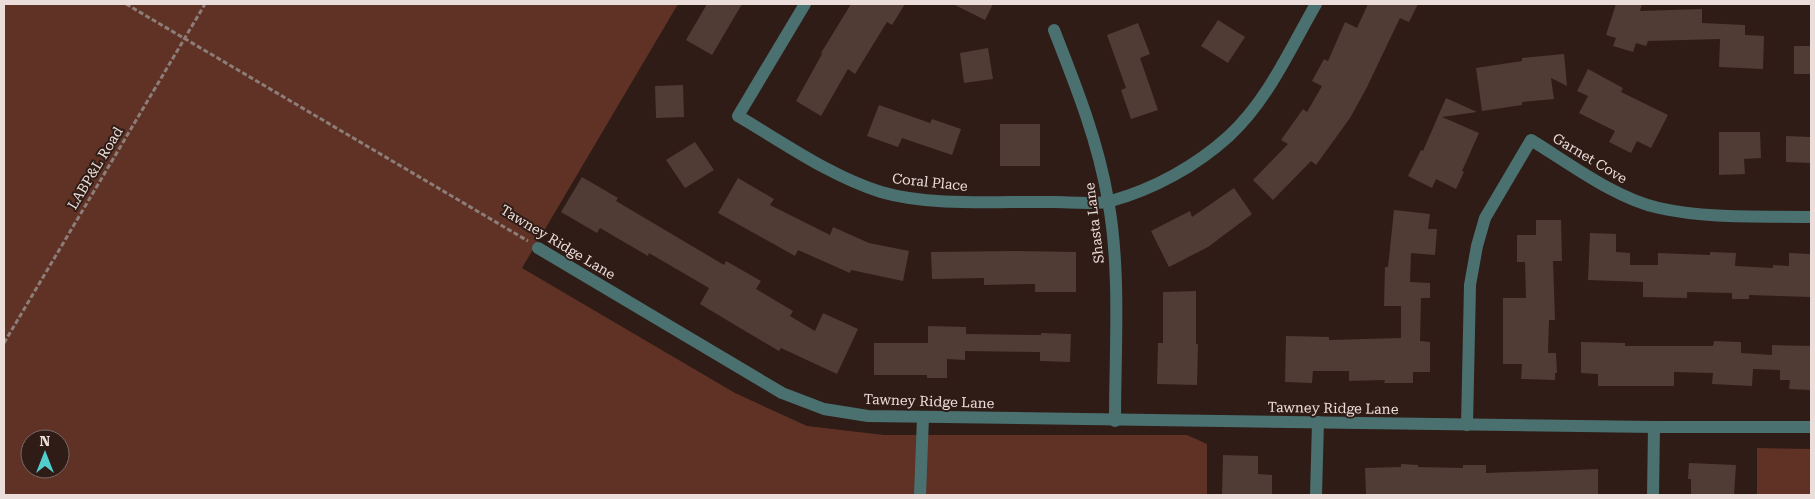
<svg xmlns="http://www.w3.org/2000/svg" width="1815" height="499" viewBox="0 0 1815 499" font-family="'Roboto Serif',serif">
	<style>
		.green { fill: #5f3225; fill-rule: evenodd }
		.building { fill: #513b35 }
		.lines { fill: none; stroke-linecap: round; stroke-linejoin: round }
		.path { stroke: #8d7d78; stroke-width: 3; stroke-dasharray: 5 2.5; stroke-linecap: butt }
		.minor { stroke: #4a7070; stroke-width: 12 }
		.labels { text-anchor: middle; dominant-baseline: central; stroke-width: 4; stroke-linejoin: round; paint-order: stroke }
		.street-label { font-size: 14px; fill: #ebddd9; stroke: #2f1c16 }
	</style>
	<rect width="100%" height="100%" fill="#2f1c16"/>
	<g class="green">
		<path d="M 4,4 L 678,4 L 522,268 L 735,393 L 807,426 L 884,435 L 1187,435 L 1207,444 L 1207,495 L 4,495 ZM 30,439 L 60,439 L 60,469 L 30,469 Z"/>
		<path d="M 1757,448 L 1811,449 L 1811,495 L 1757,495 Z"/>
	</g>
	<g class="building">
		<path d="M 707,4 L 742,4 L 712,55 L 686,40 Z"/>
		<path d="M 851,4 L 905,4 L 892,25 L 887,22 L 855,74 L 848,69 L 821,116 L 796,101 L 822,54 L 821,53 Z"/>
		<path d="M 953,4 L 993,4 L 985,20 Z"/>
		<path d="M 1368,4 L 1418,4 L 1409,22 L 1400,18 L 1366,89 L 1350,118 L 1316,165 L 1311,161 L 1273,200 L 1253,180 L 1288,144 L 1281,140 L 1303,109 L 1307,112 L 1322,86 L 1312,81 L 1324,59 L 1328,61 L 1345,22 L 1357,28 Z"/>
		<path d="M 1616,4 L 1642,4 L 1640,11 L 1702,9 L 1702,23 L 1745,25 L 1745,35 L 1764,36 L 1763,69 L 1719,67 L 1720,39 L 1648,41 L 1646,46 L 1636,43 L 1633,52 L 1613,46 L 1616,38 L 1606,35 Z"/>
		<path d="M 1218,20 L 1245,37 L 1228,63 L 1201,46 Z"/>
		<path d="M 1138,23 L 1150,54 L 1140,58 L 1158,110 L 1131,119 L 1121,90 L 1126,88 L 1107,35 Z"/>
		<rect x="1794" y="46" width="17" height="28"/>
		<path d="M 988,48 L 993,79 L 964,83 L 960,53 Z"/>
		<path d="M 1564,54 L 1567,86 L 1551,78 L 1554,99 L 1522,102 L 1522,105 L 1482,111 L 1476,68 L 1522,61 L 1522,58 Z"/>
		<path d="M 1588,69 L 1623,88 L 1621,92 L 1668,115 L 1651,148 L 1637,141 L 1631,153 L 1609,142 L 1615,131 L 1579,113 L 1588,96 L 1577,91 Z"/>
		<path d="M 683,85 L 684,117 L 656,118 L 655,86 Z"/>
		<path d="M 1446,98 L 1477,112 L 1442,117 L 1479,133 L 1462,171 L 1464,172 L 1456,189 L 1436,179 L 1432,188 L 1408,176 L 1421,150 L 1423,151 Z"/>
		<path d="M 879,105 L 930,123 L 932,119 L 961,129 L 952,155 L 902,138 L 898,147 L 867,136 Z"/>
		<rect x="1000" y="124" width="40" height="42"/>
		<path d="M 1719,132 L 1760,132 L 1761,158 L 1744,159 L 1745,174 L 1719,175 Z"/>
		<path d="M 1786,136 L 1811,137 L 1811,163 L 1786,162 Z"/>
		<path d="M 695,142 L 714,170 L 685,188 L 666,160 Z"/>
		<path d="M 582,177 L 618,198 L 616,201 L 724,265 L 726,261 L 761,281 L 756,289 L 793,311 L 790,316 L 815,331 L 823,313 L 858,329 L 837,374 L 781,348 L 779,351 L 735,325 L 700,304 L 709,288 L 649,253 L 648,256 L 600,228 L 597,233 L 561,212 Z"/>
		<path d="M 738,178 L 774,199 L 770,205 L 830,235 L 833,227 L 869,243 L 909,251 L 903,281 L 851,270 L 850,273 L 798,250 L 795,256 L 718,213 Z"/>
		<path d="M 1234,188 L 1252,214 L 1208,247 L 1169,267 L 1151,231 L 1190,211 L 1192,217 Z"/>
		<path d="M 1394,210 L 1430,214 L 1428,229 L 1437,229 L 1435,255 L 1411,253 L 1410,282 L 1430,283 L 1430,298 L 1421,298 L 1420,341 L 1430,342 L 1430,372 L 1413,372 L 1413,383 L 1384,383 L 1385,380 L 1349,381 L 1349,371 L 1313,371 L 1312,383 L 1285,382 L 1286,336 L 1329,337 L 1329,340 L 1401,338 L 1401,306 L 1384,306 L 1385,267 L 1388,267 Z"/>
		<path d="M 1536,220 L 1561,220 L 1562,261 L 1553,261 L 1555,320 L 1549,320 L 1548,353 L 1556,353 L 1557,373 L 1555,373 L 1555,380 L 1521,379 L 1522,364 L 1503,364 L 1503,298 L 1526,298 L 1525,262 L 1517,262 L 1517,235 L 1536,235 Z"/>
		<path d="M 1590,233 L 1616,234 L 1616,252 L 1630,253 L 1630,265 L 1658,265 L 1658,253 L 1710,255 L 1710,252 L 1736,253 L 1735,266 L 1773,268 L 1773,265 L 1789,266 L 1789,253 L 1811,254 L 1811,297 L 1749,295 L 1749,299 L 1732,299 L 1732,293 L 1687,292 L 1687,298 L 1643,297 L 1643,282 L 1588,280 Z"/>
		<path d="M 1016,251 L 1076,252 L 1076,292 L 1035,292 L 1035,284 L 984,285 L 984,278 L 932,279 L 931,252 Z"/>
		<path d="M 1196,291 L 1196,344 L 1198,344 L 1197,385 L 1157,384 L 1158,343 L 1163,343 L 1163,292 Z"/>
		<path d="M 928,326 L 966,327 L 966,334 L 1041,335 L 1041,333 L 1071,334 L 1070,362 L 1040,361 L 1040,352 L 965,351 L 965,360 L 947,359 L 947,378 L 927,378 L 927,375 L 874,375 L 874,343 L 928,343 Z"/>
		<path d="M 1714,341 L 1741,342 L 1741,353 L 1772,355 L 1772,345 L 1811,346 L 1811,390 L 1789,389 L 1790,380 L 1780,380 L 1780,370 L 1753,369 L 1752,386 L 1712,384 L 1713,373 L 1674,372 L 1674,386 L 1598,386 L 1598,374 L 1581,373 L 1581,342 L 1625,343 L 1625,346 L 1713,346 Z"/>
		<path d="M 1223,455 L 1258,456 L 1258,474 L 1272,475 L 1272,495 L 1222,495 Z"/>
		<path d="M 1689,463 L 1736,465 L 1734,495 L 1691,495 L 1691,479 L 1688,479 Z"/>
		<path d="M 1401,464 L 1418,465 L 1418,467 L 1463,468 L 1463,465 L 1486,465 L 1486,473 L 1598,469 L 1598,495 L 1366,495 L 1365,468 L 1401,467 Z"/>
	</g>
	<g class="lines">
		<g class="path">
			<path d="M 126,4 L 528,241"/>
			<path d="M 4,343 L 205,4"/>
		</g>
		<g class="minor">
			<path d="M 805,4 L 738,116 C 784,143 830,176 881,192 C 932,207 1002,201 1054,202 C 1069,202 1098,205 1111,201 C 1154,189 1196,166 1229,136 C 1268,100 1290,49 1316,4"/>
			<path d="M 1054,30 C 1076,86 1098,141 1108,200 C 1121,270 1115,350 1115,421"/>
			<path d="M 538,248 L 782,393 L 824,409 L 868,416 L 1654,427 L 1811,427"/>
			<path d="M 1467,425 L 1470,285 L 1477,246 L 1485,218 L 1531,140 C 1569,163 1616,199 1659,208 C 1708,219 1761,216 1811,217"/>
			<path d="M 920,495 L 923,417"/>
			<path d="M 1316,495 L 1318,422"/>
			<path d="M 1653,495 L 1654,427"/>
		</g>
	</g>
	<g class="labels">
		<g class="street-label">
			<text transform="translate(1590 158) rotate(31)">Garnet Cove</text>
			<text transform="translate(95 168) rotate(-59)">LABP&amp;L Road</text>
			<text transform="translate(930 182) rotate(6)">Coral Place</text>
			<text transform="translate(1094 223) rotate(-97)">Shasta Lane</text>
			<text transform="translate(558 242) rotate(31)">Tawney Ridge Lane</text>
			<text transform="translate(929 401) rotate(2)">Tawney Ridge Lane</text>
			<text transform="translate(1333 408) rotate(1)">Tawney Ridge Lane</text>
		</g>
	</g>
	<rect width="1815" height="499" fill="none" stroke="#ebddd9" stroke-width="10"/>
	<g transform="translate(45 454)"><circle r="24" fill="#2f1c16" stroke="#7a6964"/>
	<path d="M0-4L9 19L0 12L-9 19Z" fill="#52cdce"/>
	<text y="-8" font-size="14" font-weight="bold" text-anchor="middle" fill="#ebddd9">N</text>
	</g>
</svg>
